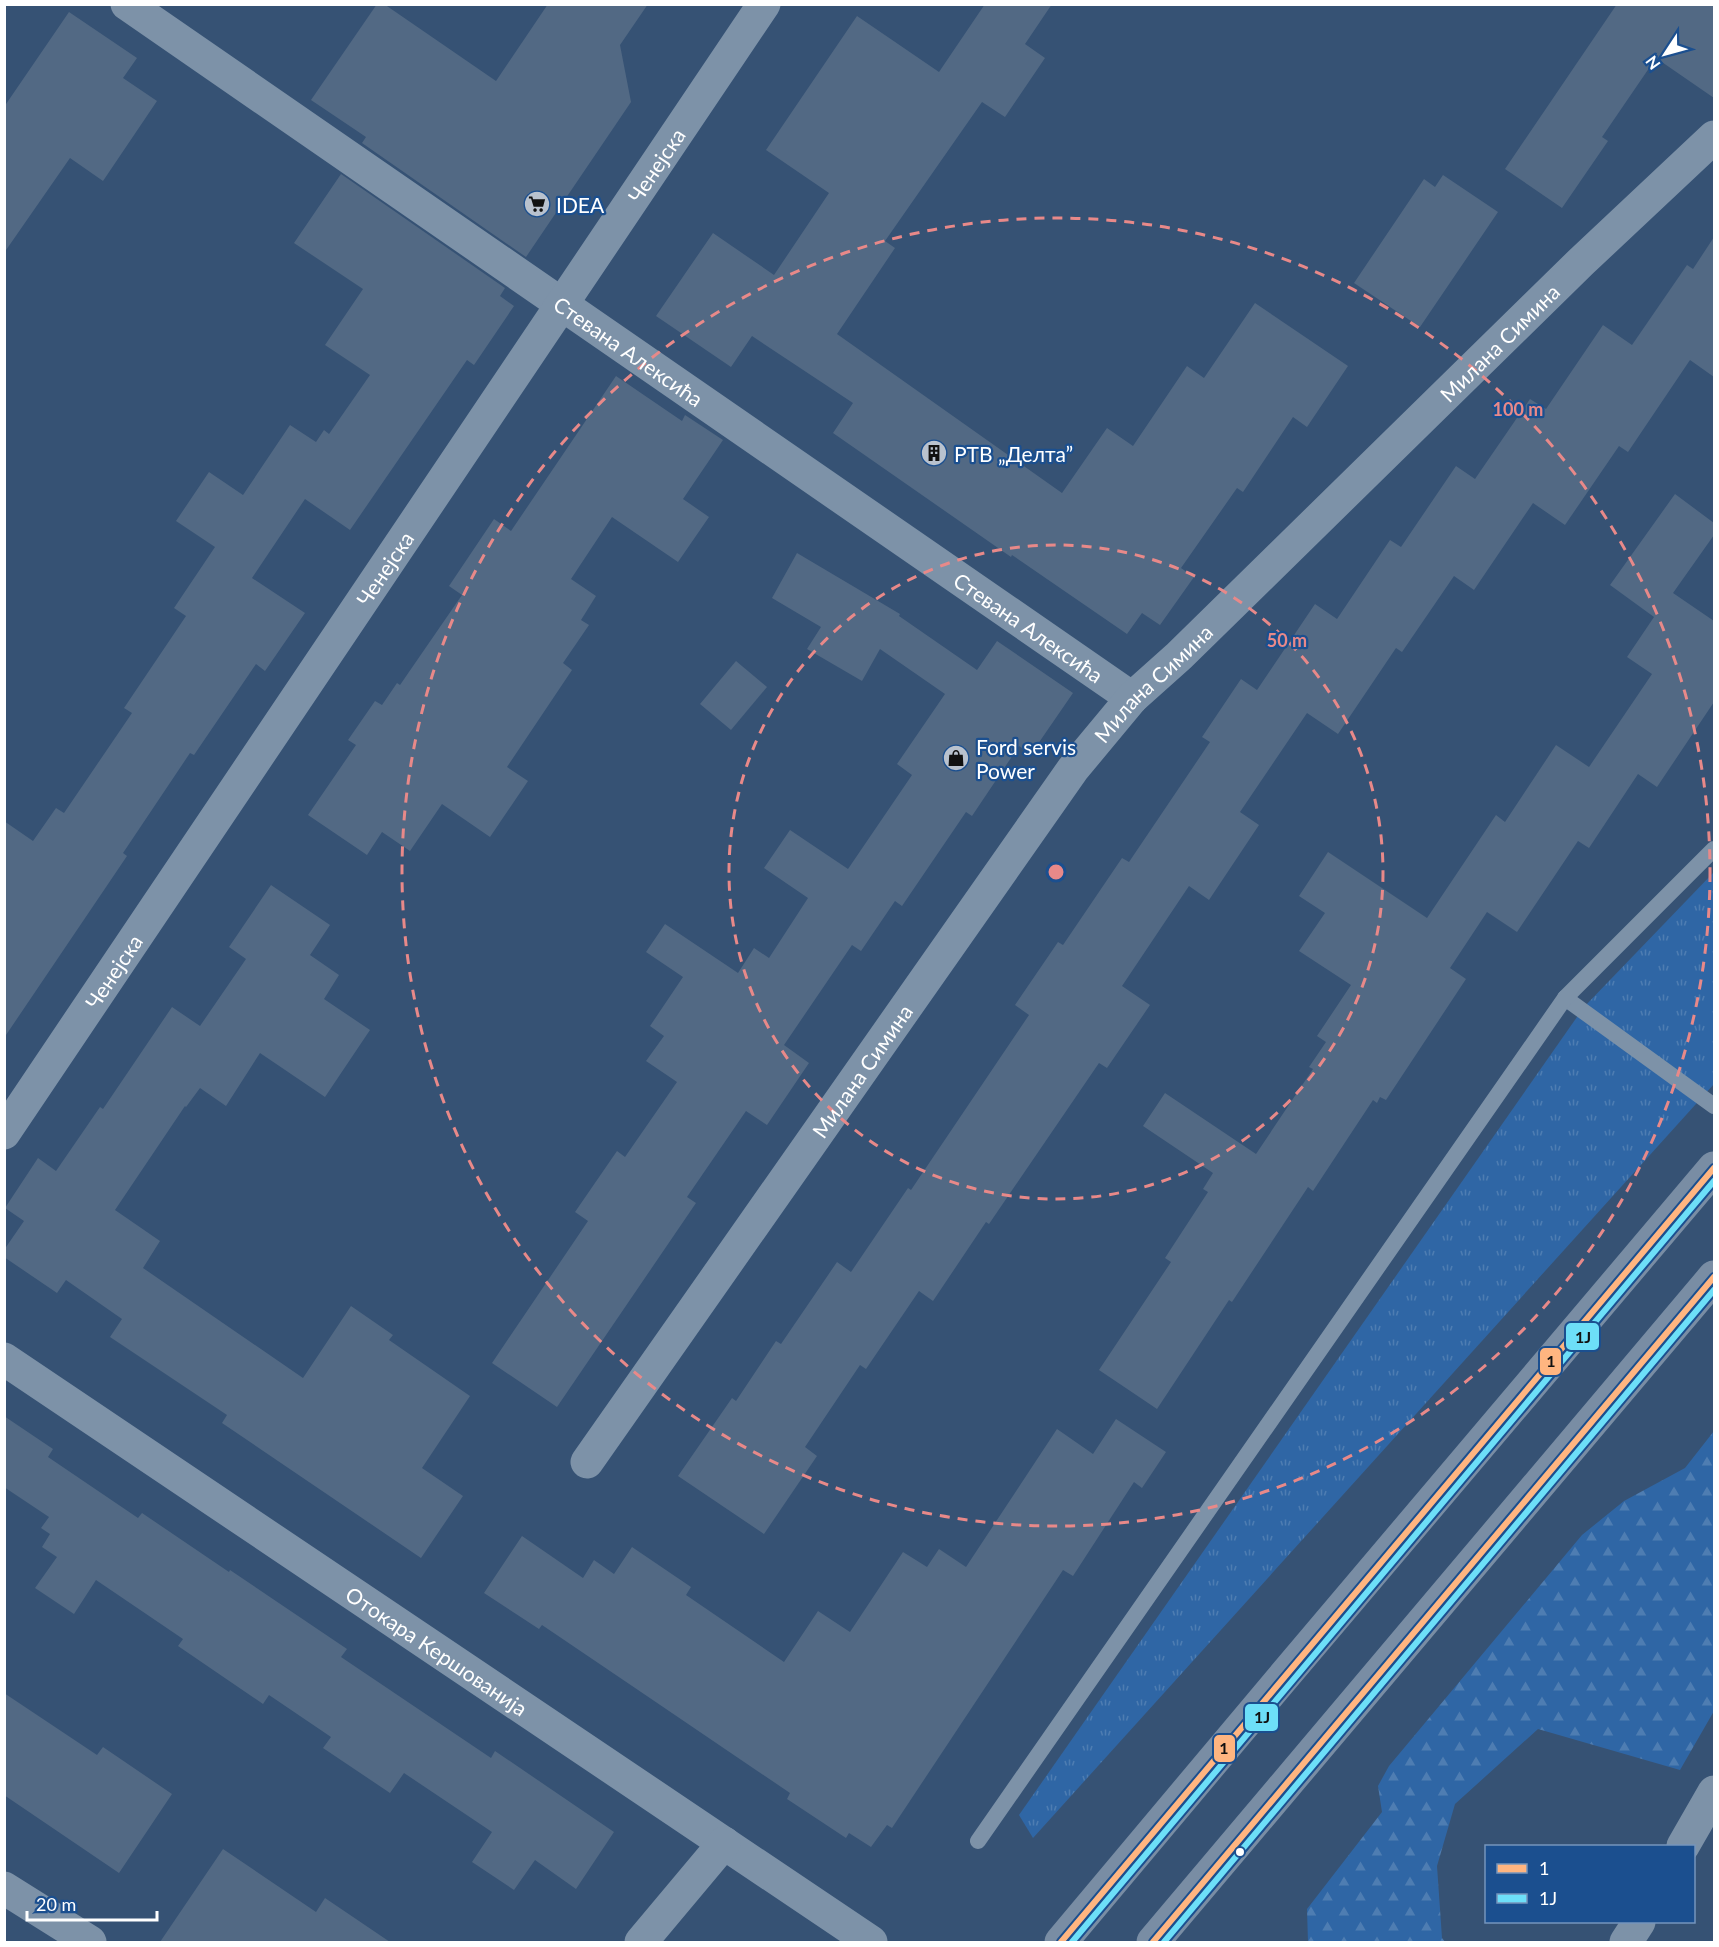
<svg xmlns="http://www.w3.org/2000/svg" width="1719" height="1947" viewBox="0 0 1719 1947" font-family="Lato,sans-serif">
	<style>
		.grass { fill: url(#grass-tufts) }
		.forest { fill: url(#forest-firs) }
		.building { fill: #526984 }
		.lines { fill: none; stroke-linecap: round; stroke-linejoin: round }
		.service { stroke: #7d92a8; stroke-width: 16 }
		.minor { stroke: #7d92a8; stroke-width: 33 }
		.secondary { stroke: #798da4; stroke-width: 33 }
		.bus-1-casing { stroke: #1b4f8f; stroke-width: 10 }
		.bus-2-casing { stroke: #1b4f8f; stroke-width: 10 }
		.bus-1 { stroke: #ffb580; stroke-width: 6 }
		.bus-2 { stroke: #6ddff8; stroke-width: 6 }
		.ring { fill: none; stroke: #e88989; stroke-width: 3; stroke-dasharray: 10 8 }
		.bus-dot { fill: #fff; stroke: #1b4f8f; stroke-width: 2 }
		.labels { text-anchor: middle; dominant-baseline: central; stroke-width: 4.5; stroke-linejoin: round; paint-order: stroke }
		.street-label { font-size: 21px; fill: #fff; stroke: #1b4f8f }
		.poi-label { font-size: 21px; fill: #fff; stroke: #1b4f8f; text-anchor: start }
		.centre { fill: #e88989; stroke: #1b4f8f; stroke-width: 3 }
		.ring-label { font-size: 18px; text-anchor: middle; font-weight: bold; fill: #e88989; stroke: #1b4f8f; stroke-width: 4.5; stroke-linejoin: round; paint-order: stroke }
		.line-badge { stroke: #1b4f8f; stroke-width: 2 }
		.pale-badge-label { font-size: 16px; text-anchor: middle; font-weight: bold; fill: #111 }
	</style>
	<defs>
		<pattern id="grass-tufts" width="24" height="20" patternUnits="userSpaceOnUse" patternTransform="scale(1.5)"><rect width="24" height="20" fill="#2f66a5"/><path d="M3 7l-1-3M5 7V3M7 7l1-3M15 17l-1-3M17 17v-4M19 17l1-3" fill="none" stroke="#4e7db2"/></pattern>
		<pattern id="forest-firs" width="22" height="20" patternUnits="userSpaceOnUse" patternTransform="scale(1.5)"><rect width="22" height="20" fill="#2f66a5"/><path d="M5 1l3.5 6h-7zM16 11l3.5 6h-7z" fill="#4e7db2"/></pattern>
	</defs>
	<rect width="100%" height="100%" fill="#365274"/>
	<path class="grass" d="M 1714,872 L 1714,1084 L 1033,1838 L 1019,1815 L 1584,1007 Z"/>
	<path class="forest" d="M 1714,1431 L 1714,1711 L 1680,1770 L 1538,1729 L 1455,1804 L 1437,1866 L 1442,1938 L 1445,1942 L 1308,1942 L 1307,1909 L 1382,1812 L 1378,1786 L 1389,1766 L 1582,1535 L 1624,1501 L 1685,1468 Z"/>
	<g class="building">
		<path d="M 377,4 L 384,4 L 496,81 L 548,4 L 648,4 L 620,45 L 631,102 L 526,257 L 362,143 L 366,137 L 311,100 Z"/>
		<path d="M 985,4 L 1052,4 L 1025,44 L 1045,58 L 1005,117 L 982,102 L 885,241 L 895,248 L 837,334 L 1062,493 L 1107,428 L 1133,446 L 1187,366 L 1204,378 L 1255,303 L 1348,366 L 1307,427 L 1293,417 L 1243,492 L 1237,488 L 1181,568 L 1194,577 L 1160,625 L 1142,613 L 1127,634 L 1012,555 L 1011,557 L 833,433 L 853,403 L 752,336 L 731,367 L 656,316 L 713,233 L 774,275 L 829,193 L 766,150 L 857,16 L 939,72 Z"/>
		<path d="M 1617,4 L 1714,4 L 1714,98 L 1656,58 L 1602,137 L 1608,141 L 1562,208 L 1505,169 Z"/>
		<path d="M 69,12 L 137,58 L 123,78 L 157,101 L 103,181 L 70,158 L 4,253 L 4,107 Z"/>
		<path d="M 341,174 L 505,288 L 500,296 L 514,306 L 474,365 L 467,360 L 350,530 L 305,499 L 252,578 L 305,613 L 265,671 L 256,664 L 194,755 L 190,753 L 123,853 L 127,856 L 4,1038 L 4,821 L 33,841 L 56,808 L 64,813 L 132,713 L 124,708 L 186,616 L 174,608 L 215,547 L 176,521 L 209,472 L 243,495 L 290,425 L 316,442 L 324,430 L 329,434 L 370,375 L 325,345 L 363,289 L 294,243 Z"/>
		<path d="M 1443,175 L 1498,212 L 1420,327 L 1354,283 L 1424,179 L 1435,187 Z"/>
		<path d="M 1714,237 L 1714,377 L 1690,360 L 1628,452 L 1619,446 L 1565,525 L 1533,503 L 1474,590 L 1454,576 L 1402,652 L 1396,648 L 1338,734 L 1307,713 L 1240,812 L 1259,825 L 1209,900 L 1189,886 L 1122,986 L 1150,1005 L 1107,1068 L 1099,1063 L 989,1224 L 986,1222 L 933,1301 L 919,1291 L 866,1369 L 860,1365 L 805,1447 L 817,1456 L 764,1534 L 678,1476 L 732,1398 L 736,1401 L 776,1341 L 781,1344 L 837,1262 L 851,1272 L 908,1188 L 911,1190 L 1029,1015 L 1015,1005 L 1058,942 L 1063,945 L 1122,858 L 1129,862 L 1210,742 L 1202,737 L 1241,679 L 1257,690 L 1315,604 L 1337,619 L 1390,540 L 1401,547 L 1456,466 L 1475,479 L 1530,399 L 1546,409 L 1603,325 L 1632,345 L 1687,265 L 1693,269 Z"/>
		<path d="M 616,376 L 682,421 L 685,415 L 723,440 L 683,499 L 709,517 L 678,562 L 612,517 L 571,579 L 596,596 L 581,620 L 589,625 L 563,663 L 572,670 L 507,767 L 528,781 L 490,837 L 442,804 L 410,851 L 382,832 L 367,855 L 308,815 L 356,745 L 348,740 L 375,701 L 382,705 L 397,683 L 400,685 L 462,595 L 449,586 L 494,519 L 511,531 Z"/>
		<path d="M 1675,494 L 1714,523 L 1714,535 L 1673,593 L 1714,621 L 1714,702 L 1657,787 L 1638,774 L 1589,848 L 1578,841 L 1517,932 L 1487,912 L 1450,968 L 1466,979 L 1386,1100 L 1380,1097 L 1377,1103 L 1373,1100 L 1313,1191 L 1308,1187 L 1232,1302 L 1229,1300 L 1157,1409 L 1099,1370 L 1171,1262 L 1165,1258 L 1208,1192 L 1203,1189 L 1213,1173 L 1143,1126 L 1165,1093 L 1256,1154 L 1313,1069 L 1309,1067 L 1326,1042 L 1317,1036 L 1351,985 L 1299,951 L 1325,913 L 1299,896 L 1328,852 L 1427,918 L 1496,815 L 1505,822 L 1556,745 L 1589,767 L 1652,674 L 1627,657 L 1654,617 L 1610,585 Z"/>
		<path d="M 797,553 L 900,614 L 899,616 L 977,670 L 997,641 L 1073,693 L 1031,754 L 1019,746 L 972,816 L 966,812 L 902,906 L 895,901 L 861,951 L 852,945 L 784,1045 L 809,1063 L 767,1125 L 746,1111 L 687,1197 L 696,1203 L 557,1407 L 492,1363 L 588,1221 L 575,1212 L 617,1151 L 625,1157 L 677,1082 L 646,1061 L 664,1036 L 650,1026 L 683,977 L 646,952 L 665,924 L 738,973 L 754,948 L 769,958 L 808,898 L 764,868 L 790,830 L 848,869 L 912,775 L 897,764 L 945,694 L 880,649 L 862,681 L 807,649 L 821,627 L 772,598 Z"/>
		<path d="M 736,661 L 767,687 L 731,730 L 700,704 Z"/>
		<path d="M 271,885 L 330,925 L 310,955 L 339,975 L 324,999 L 370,1030 L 325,1097 L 260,1053 L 226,1106 L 200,1088 L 186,1107 L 185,1106 L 115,1210 L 160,1241 L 143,1268 L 303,1378 L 351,1306 L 393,1335 L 389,1340 L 470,1396 L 422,1468 L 463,1496 L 421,1558 L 222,1423 L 227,1415 L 110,1337 L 122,1319 L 66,1280 L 57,1293 L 4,1257 L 4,1250 L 24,1221 L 5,1208 L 38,1158 L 56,1171 L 100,1107 L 103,1109 L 172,1007 L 200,1026 L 246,959 L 229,947 Z"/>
		<path d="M 4,1416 L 53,1449 L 48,1457 L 138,1518 L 142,1513 L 229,1572 L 230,1570 L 347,1649 L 341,1657 L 491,1758 L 495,1751 L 614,1832 L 576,1889 L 535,1860 L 514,1890 L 472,1862 L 492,1832 L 404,1773 L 390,1793 L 323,1748 L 331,1737 L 269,1695 L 263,1704 L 178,1646 L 183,1639 L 96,1580 L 74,1614 L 35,1588 L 57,1557 L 42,1547 L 50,1534 L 41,1528 L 49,1517 L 4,1487 Z"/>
		<path d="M 1116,1419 L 1166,1452 L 1142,1488 L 1134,1482 L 1073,1576 L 1063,1570 L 892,1828 L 887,1825 L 871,1847 L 849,1833 L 846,1838 L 787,1799 L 790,1793 L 641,1692 L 542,1625 L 539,1629 L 484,1593 L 522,1536 L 583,1578 L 594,1560 L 614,1574 L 632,1547 L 691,1587 L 686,1595 L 784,1662 L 818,1611 L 850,1632 L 903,1552 L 927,1567 L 939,1549 L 966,1567 L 1057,1429 L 1093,1454 Z"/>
		<path d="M 4,1693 L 97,1755 L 103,1747 L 172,1794 L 119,1873 L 4,1795 Z"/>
		<path d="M 223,1849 L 316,1912 L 325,1898 L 390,1942 L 160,1942 Z"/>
	</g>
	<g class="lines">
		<g class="service">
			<path d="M 1565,998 L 1714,1106"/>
			<path d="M 978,1841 L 1565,998 L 1714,849"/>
		</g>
		<g class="minor">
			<path id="s1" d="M 127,4 L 1132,698"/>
			<path id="s2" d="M 4,1133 L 764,4"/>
			<path id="s3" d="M 4,1359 L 871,1942"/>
			<path id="s4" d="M 587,1462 L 1073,769 L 1132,698 L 1179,656 L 1581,262 L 1714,137"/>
			<path d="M 1683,1846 L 1714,1792"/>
			<path d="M 4,1888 L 90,1942"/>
			<path d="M 641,1942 L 724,1843"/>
			<path d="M 1626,1942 L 1639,1922"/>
		</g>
		<g class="secondary">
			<path d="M 1061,1942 L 1280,1681 L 1714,1168"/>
			<path d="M 1153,1942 L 1714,1277"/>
		</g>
		<g class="bus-1-casing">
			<g id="bus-1">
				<path d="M 1061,1942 L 1714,1168"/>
				<path d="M 1153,1942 L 1714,1277"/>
			</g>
		</g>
		<g class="bus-2-casing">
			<g id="bus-2">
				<path d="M 1072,1942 L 1714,1181"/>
				<path d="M 1164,1942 L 1714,1290"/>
			</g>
		</g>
		<use href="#bus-1" class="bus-1"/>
		<use href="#bus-2" class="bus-2"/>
	</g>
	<g class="ring">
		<circle cx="1056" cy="872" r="327"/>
		<circle cx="1056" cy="872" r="654"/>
	</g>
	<defs>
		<g id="supermarket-disc" transform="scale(1.35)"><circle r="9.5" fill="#b9c2ce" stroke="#1b4f8f"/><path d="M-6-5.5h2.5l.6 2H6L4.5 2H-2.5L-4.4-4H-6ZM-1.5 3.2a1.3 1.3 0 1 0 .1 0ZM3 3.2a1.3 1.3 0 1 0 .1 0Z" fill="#111"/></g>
		<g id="building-disc" transform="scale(1.35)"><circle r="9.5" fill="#b9c2ce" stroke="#1b4f8f"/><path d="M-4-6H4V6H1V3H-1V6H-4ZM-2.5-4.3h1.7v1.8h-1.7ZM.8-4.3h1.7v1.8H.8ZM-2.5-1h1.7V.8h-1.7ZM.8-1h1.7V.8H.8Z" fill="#111"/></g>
		<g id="shop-disc" transform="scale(1.35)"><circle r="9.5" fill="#b9c2ce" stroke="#1b4f8f"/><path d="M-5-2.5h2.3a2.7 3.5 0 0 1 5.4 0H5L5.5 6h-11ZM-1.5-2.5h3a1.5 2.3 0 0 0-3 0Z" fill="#111"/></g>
	</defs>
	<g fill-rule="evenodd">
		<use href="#supermarket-disc" x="537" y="204"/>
		<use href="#building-disc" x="934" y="453"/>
		<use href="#shop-disc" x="956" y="758"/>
	</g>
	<circle class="bus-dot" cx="1240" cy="1852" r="5"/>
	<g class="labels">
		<g class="street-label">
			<text stroke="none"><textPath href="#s2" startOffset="1167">Ченејска</textPath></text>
			<text stroke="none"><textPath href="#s4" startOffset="1450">Милана Симина</textPath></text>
			<text stroke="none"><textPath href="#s1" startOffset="610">Стевана Алексића</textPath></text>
			<text stroke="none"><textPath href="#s2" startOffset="681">Ченејска</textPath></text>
			<text stroke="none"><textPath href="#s1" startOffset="1096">Стевана Алексића</textPath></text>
			<text stroke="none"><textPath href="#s4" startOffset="964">Милана Симина</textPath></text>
			<text stroke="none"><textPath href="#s2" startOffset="195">Ченејска</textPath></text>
			<text stroke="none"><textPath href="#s4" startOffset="478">Милана Симина</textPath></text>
			<text stroke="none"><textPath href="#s3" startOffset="522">Отокара Кершованија</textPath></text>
		</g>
		<g class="poi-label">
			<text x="556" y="204">IDEA</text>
			<text x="954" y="453">РТВ „Делта”</text>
			<text x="976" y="746">Ford servis<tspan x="976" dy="24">Power</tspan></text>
		</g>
	</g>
	<circle cx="1056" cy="872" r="9" class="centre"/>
	<g class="ring-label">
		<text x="1518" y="416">100 m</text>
		<text x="1287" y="647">50 m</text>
	</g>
	<g class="line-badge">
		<rect x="1565" y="1322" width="35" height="29" rx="6" fill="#6ddff8"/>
		<rect x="1539" y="1347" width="23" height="29" rx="6" fill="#ffb580"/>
		<rect x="1244" y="1703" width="35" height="29" rx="6" fill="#6ddff8"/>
		<rect x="1213" y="1734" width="23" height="29" rx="6" fill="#ffb580"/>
	</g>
	<g class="pale-badge-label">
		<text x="1583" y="1343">1J</text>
		<text x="1551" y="1367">1</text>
		<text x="1262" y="1723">1J</text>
		<text x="1224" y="1754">1</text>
	</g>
	<rect width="1719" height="1947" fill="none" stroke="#ffffff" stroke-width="12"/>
	<rect x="1485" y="1845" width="210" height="78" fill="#1b4f8f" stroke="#7695bc" stroke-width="1.5"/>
	<rect x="1497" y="1864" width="30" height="9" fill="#ffb580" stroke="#7695bc" stroke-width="1.5"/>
	<text x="1539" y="1875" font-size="18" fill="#ffffff">1</text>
	<rect x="1497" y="1894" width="30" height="9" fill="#6ddff8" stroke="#7695bc" stroke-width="1.5"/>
	<text x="1539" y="1905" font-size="18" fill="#ffffff">1J</text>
	<g transform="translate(1665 54) rotate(234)" stroke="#1b4f8f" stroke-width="4.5" paint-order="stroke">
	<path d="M0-4.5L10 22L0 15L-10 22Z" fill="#ffffff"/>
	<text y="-9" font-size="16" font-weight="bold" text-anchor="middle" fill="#ffffff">N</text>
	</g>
	<path d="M27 1911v9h130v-9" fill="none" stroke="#ffffff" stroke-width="3"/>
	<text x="36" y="1911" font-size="18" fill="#ffffff" stroke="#1b4f8f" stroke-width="4.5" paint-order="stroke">20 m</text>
</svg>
